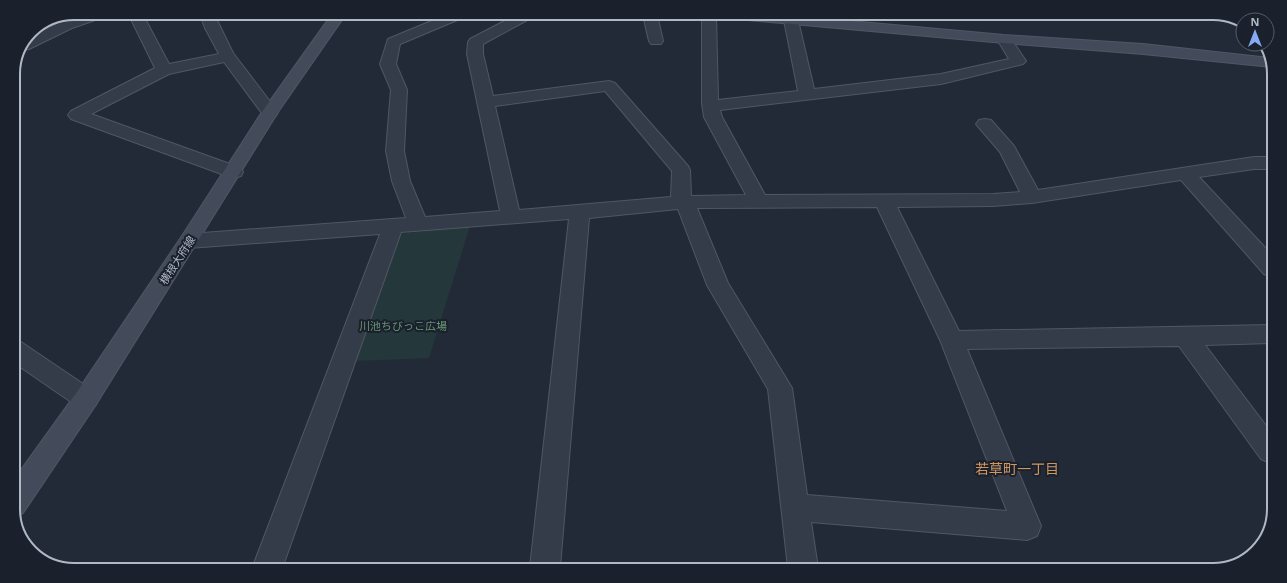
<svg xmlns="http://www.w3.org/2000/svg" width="1287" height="583" viewBox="0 0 1287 583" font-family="'Noto Sans','Noto Sans JP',sans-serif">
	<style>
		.green { fill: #24373a }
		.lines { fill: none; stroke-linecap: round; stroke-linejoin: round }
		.street-casing { stroke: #505763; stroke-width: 2 }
		.secondary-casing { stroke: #505763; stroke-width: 2 }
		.street { fill: #353c49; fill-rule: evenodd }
		.secondary { fill: #434b5b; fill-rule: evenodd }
		.labels { text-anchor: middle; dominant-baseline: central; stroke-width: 4; stroke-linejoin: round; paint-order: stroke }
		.street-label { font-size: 11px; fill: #b0b7c5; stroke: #1a212d }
		.park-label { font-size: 11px; fill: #689575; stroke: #1a212d }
		.near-neighbourhood-label { font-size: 14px; fill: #d09660; stroke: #1a212d }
		.rim { fill: none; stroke: #b0b7c5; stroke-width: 2 }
	</style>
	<rect width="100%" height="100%" fill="#222a38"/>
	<path class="green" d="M 470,226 L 429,358 L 354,361 L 398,234 Z"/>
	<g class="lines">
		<g class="street-casing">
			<g id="street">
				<path d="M 88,13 L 109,13 L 107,16 L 72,28 L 29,49 L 22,50 L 28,38 L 59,23 L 58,20 L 70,15 L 72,19 Z"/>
				<path d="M 128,13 L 142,13 L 169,64 L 219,54 L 205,28 L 200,14 L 214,14 L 233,53 L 278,112 L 276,116 L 270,117 L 264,116 L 224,62 L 169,74 L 91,114 L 241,168 L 243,172 L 241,176 L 234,178 L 227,176 L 71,119 L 68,115 L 71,111 L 155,68 Z"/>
				<path d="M 446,15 L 464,15 L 462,18 L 400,44 L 396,64 L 407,90 L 404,151 L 410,181 L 425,217 L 500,211 L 467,54 L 468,42 L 470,39 L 516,15 L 533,15 L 531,18 L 483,44 L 483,54 L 493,96 L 609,81 L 615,83 L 688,166 L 690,170 L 691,196 L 746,195 L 704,117 L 702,103 L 702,16 L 716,16 L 718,100 L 798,91 L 784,20 L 790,16 L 796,17 L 798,20 L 814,89 L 941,74 L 1009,59 L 997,39 L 999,36 L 1009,36 L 1026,61 L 1023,64 L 941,84 L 720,110 L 722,117 L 765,195 L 993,194 L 1020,192 L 1000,152 L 976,124 L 979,120 L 985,119 L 991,120 L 1014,146 L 1038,190 L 1254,157 L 1273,157 L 1273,169 L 1254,169 L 1199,177 L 1272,255 L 1272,277 L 1264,274 L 1181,180 L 1032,203 L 993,206 L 897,207 L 959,331 L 1271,325 L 1271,343 L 1205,345 L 1270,431 L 1270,463 L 1261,459 L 1179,346 L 967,349 L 1041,526 L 1037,536 L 1027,540 L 811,522 L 818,568 L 788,568 L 768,389 L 707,285 L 678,209 L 589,218 L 560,567 L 530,567 L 569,219 L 401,232 L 283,566 L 253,566 L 380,234 L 189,248 L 182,246 L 179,241 L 182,236 L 189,234 L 406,218 L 392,181 L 386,151 L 391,90 L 380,64 L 388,39 ZM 605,91 L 672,171 L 671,197 L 519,210 L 495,106 ZM 877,207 L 940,340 L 1007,511 L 807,495 L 792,388 L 728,283 L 697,208 Z"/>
				<path d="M 643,15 L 657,15 L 663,41 L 661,44 L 651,44 L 649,41 Z"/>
				<path d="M 13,340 L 21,342 L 95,392 L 99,399 L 95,406 L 86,410 L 77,406 L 13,362 Z"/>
			</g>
		</g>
		<g class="secondary-casing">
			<g id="secondary">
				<path d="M 332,14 L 346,14 L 278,112 L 95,406 L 23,513 L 14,517 L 13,481 L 77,392 L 182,236 L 262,112 Z"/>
				<path d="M 741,16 L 795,16 L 1004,35 L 1143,44 L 1270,58 L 1273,67 L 1143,54 L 1004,43 L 748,20 L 743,19 Z"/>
			</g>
		</g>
		<use href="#street" class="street"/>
		<use href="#secondary" class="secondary"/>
	</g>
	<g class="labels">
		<g class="street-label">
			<text transform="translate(177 260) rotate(-57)">横根大府線</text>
		</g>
		<g class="park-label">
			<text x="403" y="325">川池ちびっこ広場</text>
		</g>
		<g class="near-neighbourhood-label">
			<text x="1017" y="468">若草町一丁目</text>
		</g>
	</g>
	<path d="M0 0H1287V583H0ZM74 20H1213A54 54 0 0 1 1267 74V509A54 54 0 0 1 1213 563H74A54 54 0 0 1 20 509V74A54 54 0 0 1 74 20Z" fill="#1a212d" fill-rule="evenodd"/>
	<path class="rim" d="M74 20H1213A54 54 0 0 1 1267 74V509A54 54 0 0 1 1213 563H74A54 54 0 0 1 20 509V74A54 54 0 0 1 74 20Z"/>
	<g transform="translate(1255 32)"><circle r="19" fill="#1a212d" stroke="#565d6a"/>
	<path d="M0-3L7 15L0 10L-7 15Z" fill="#85aaf4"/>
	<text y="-6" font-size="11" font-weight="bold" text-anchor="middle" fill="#b0b7c5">N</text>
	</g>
</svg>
